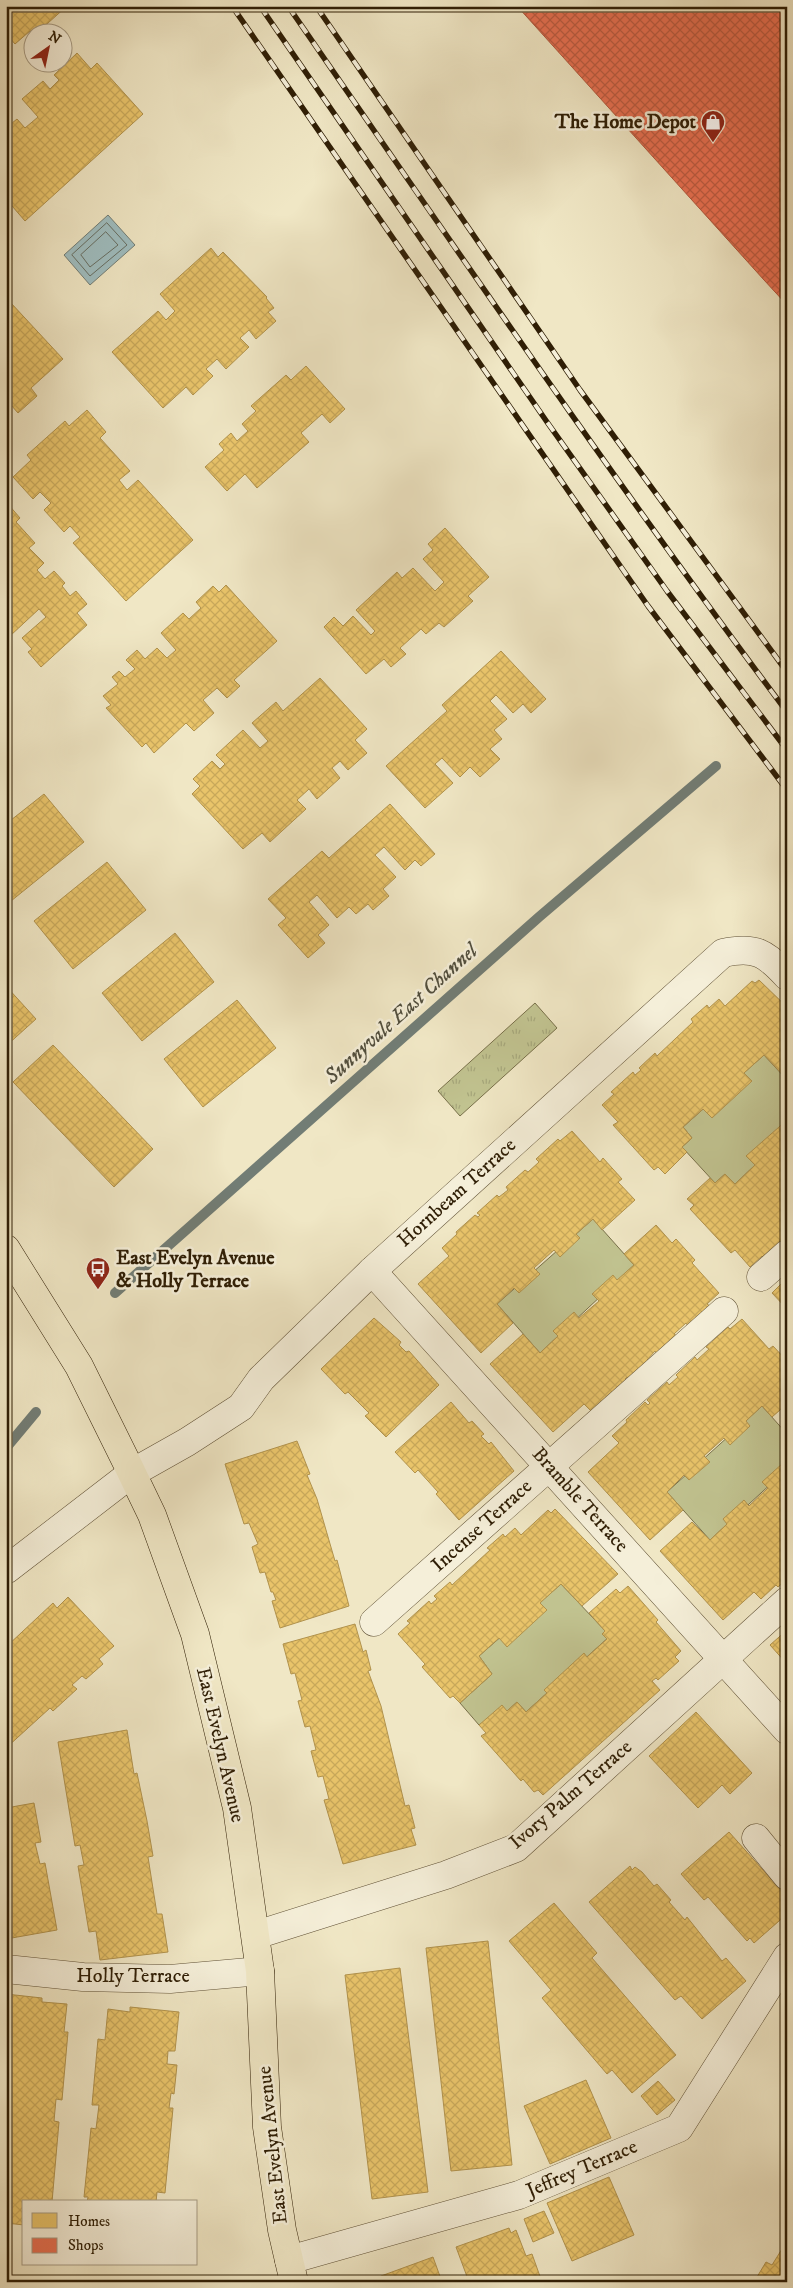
<svg xmlns="http://www.w3.org/2000/svg" width="793" height="2288" viewBox="0 0 793 2288" font-family="'IM FELL DW Pica',serif">
	<style>
		.grass { fill: url(#grass-tufts); stroke: #78704a }
		.garden { fill: #c1c390; stroke: #78704a }
		.water { fill: #9fbdbf; stroke: #727d75 }
		.homes { fill: url(#homes-cross-hatch); stroke: #b1924c }
		.shops { fill: url(#shops-cross-hatch); stroke: #b0573a }
		.lines { fill: none; stroke-linecap: round; stroke-linejoin: round }
		.shore { stroke: #676e62; stroke-width: 1 }
		.stream { stroke: #727d75; stroke-width: 10 }
		.minor-casing { stroke: #5f5035; stroke-width: 29 }
		.major-casing { stroke: #2f1e05; stroke-width: 29 }
		.minor { stroke: #f5efd9; stroke-width: 28 }
		.major { stroke: #f0e7c5; stroke-width: 28 }
		.rail-casing { stroke: #2f1e05; stroke-width: 5.5 }
		.rail { stroke: #f5efd9; stroke-width: 4; stroke-dasharray: 11; stroke-linecap: butt }
		.labels { text-anchor: middle; dominant-baseline: central; stroke-width: 5; stroke-linejoin: round; paint-order: stroke }
		.poi-label { font-size: 20px; font-weight: bold; fill: #2f1e05; stroke: #f5efd9; text-anchor: end }
		.street-label { font-size: 20px; fill: #2f1e05; stroke: #f5efd9 }
		.water-label { font-size: 21px; font-style: italic; fill: #514e3d; stroke: #f5efd9 }
	</style>
	<defs>
		<pattern id="grass-tufts" width="24" height="20" patternUnits="userSpaceOnUse" patternTransform="scale(1.25)"><rect width="24" height="20" fill="#c1c390"/><path d="M3 7l-1-3M5 7V3M7 7l1-3M15 17l-1-3M17 17v-4M19 17l1-3" fill="none" stroke="#a6a77b"/></pattern>
		<pattern id="homes-cross-hatch" width="8" height="8" patternUnits="userSpaceOnUse" patternTransform="scale(1.25)"><rect width="8" height="8" fill="#e9c46a"/><path d="M0 0l8 8M0 8l8-8" fill="none" stroke="#c8a85a"/></pattern>
		<pattern id="shops-cross-hatch" width="8" height="8" patternUnits="userSpaceOnUse" patternTransform="scale(1.25)"><rect width="8" height="8" fill="#e76f51"/><path d="M0 0l8 8M0 8l8-8" fill="none" stroke="#bc5b41"/></pattern>
	</defs>
	<rect width="100%" height="100%" fill="#f0e7c5"/>
	<filter id="stains"><feTurbulence type="fractalNoise" baseFrequency=".004" numOctaves="4"/><feColorMatrix values="0 0 0 0 .2 0 0 0 0 .09 0 0 0 0 .02 0 0 0 .5 -.17"/></filter>
	<radialGradient id="worn" r=".72"><stop offset=".6" stop-color="#630" stop-opacity="0"/><stop offset="1" stop-color="#630" stop-opacity=".3"/></radialGradient>
	<path class="grass" d="M 535,1003 L 557,1028 L 460,1116 L 438,1091 Z"/>
	<g class="garden">
		<path d="M 764,1055 L 787,1080 L 787,1135 L 735,1184 L 725,1174 L 715,1183 L 682,1147 L 692,1138 L 683,1127 Z"/>
		<path d="M 593,1219 L 634,1265 L 540,1353 L 497,1304 Z"/>
		<path d="M 762,1406 L 787,1434 L 787,1469 L 710,1540 L 667,1492 Z"/>
		<path d="M 561,1584 L 610,1636 L 526,1712 L 517,1702 L 507,1711 L 479,1725 L 460,1703 L 492,1674 L 479,1656 Z"/>
	</g>
	<path class="water" d="M 108,215 L 135,245 L 90,285 L 64,255 Z"/>
	<g class="homes">
		<path d="M 6,6 L 67,6 L 38,32 L 32,34 L 30,31 L 15,44 L 9,37 L 6,39 Z"/>
		<path d="M 77,53 L 91,69 L 97,63 L 143,114 L 25,221 L 6,199 L 6,128 L 17,119 L 25,128 L 38,117 L 22,99 L 43,81 L 50,89 L 59,80 L 54,75 Z"/>
		<path d="M 211,248 L 218,257 L 223,252 L 267,297 L 266,298 L 274,308 L 268,312 L 276,321 L 256,339 L 249,330 L 240,338 L 249,347 L 226,369 L 217,359 L 206,369 L 213,376 L 193,395 L 186,387 L 163,408 L 112,352 L 158,311 L 166,320 L 175,311 L 160,294 Z"/>
		<path d="M 11,303 L 63,359 L 31,388 L 37,396 L 18,413 L 11,405 L 6,410 L 6,307 Z"/>
		<path d="M 306,366 L 345,409 L 330,423 L 322,414 L 301,433 L 309,442 L 257,488 L 245,474 L 227,491 L 205,467 L 224,450 L 219,444 L 231,433 L 237,441 L 248,431 L 242,424 L 256,411 L 251,406 L 286,375 L 291,380 Z"/>
		<path d="M 87,410 L 106,432 L 100,438 L 130,471 L 119,480 L 127,490 L 138,480 L 193,540 L 126,601 L 73,543 L 80,537 L 70,526 L 64,532 L 44,510 L 51,503 L 40,492 L 33,499 L 13,477 L 31,460 L 27,455 L 65,421 L 69,426 Z"/>
		<path d="M 8,504 L 20,518 L 16,522 L 35,543 L 29,548 L 44,563 L 37,570 L 45,579 L 54,571 L 65,583 L 62,586 L 70,596 L 76,591 L 87,604 L 77,613 L 87,625 L 41,667 L 28,652 L 32,649 L 22,638 L 46,617 L 39,609 L 10,636 L 6,632 Z"/>
		<path d="M 445,528 L 489,577 L 468,596 L 473,601 L 444,627 L 439,623 L 426,634 L 421,629 L 400,648 L 406,654 L 391,667 L 384,659 L 366,674 L 324,627 L 334,617 L 343,626 L 353,616 L 371,635 L 375,631 L 356,610 L 397,572 L 402,578 L 413,568 L 435,591 L 444,582 L 423,559 L 433,550 L 428,544 Z"/>
		<path d="M 226,585 L 277,641 L 234,680 L 240,686 L 227,698 L 217,688 L 203,700 L 214,713 L 194,731 L 186,723 L 154,753 L 146,743 L 142,747 L 106,708 L 111,705 L 103,696 L 118,684 L 112,677 L 119,671 L 125,677 L 135,669 L 126,660 L 137,650 L 145,659 L 157,648 L 167,658 L 176,650 L 161,633 L 183,613 L 189,619 L 201,608 L 196,602 L 213,586 L 219,592 Z"/>
		<path d="M 501,651 L 546,699 L 531,713 L 523,704 L 513,713 L 496,695 L 490,701 L 507,719 L 494,730 L 502,739 L 490,749 L 500,759 L 480,777 L 470,767 L 460,777 L 442,758 L 435,764 L 453,783 L 425,808 L 386,766 L 447,711 L 442,705 Z"/>
		<path d="M 320,678 L 367,729 L 355,740 L 367,753 L 348,770 L 340,761 L 332,768 L 340,778 L 317,799 L 309,789 L 297,800 L 306,809 L 270,842 L 262,833 L 243,849 L 192,794 L 200,786 L 193,779 L 212,761 L 220,769 L 225,764 L 216,755 L 243,730 L 260,748 L 268,741 L 252,723 L 276,702 L 283,711 Z"/>
		<path d="M 6,758 L 12,766 L 6,771 Z"/>
		<path d="M 44,794 L 84,842 L 11,901 L 6,895 L 6,824 Z"/>
		<path d="M 390,804 L 435,854 L 421,866 L 415,860 L 405,870 L 384,847 L 375,855 L 396,877 L 383,889 L 389,896 L 373,910 L 368,904 L 356,914 L 349,907 L 337,918 L 317,895 L 309,902 L 329,925 L 318,935 L 325,943 L 308,958 L 278,925 L 286,918 L 268,899 L 322,851 L 329,858 Z"/>
		<path d="M 107,862 L 146,910 L 73,969 L 34,921 Z"/>
		<path d="M 175,933 L 214,982 L 142,1041 L 102,993 Z"/>
		<path d="M 759,980 L 787,1007 L 787,1075 L 785,1077 L 764,1055 L 744,1073 L 752,1081 L 712,1118 L 703,1109 L 683,1127 L 692,1138 L 682,1147 L 687,1152 L 665,1174 L 658,1167 L 654,1170 L 613,1125 L 618,1122 L 602,1105 L 614,1094 L 611,1092 L 633,1072 L 635,1075 L 641,1070 L 639,1068 L 655,1053 L 657,1056 L 693,1022 L 691,1019 L 707,1005 L 709,1008 L 719,999 L 725,1006 L 752,981 L 755,983 Z"/>
		<path d="M 6,986 L 36,1019 L 6,1046 Z"/>
		<path d="M 237,1000 L 276,1048 L 203,1107 L 164,1059 Z"/>
		<path d="M 53,1045 L 153,1149 L 114,1187 L 13,1082 Z"/>
		<path d="M 787,1120 L 787,1232 L 783,1236 L 785,1239 L 764,1258 L 762,1256 L 750,1267 L 735,1250 L 731,1253 L 690,1209 L 694,1205 L 687,1199 L 710,1178 L 715,1183 L 725,1174 L 735,1184 L 755,1165 L 746,1156 Z"/>
		<path d="M 572,1131 L 600,1162 L 603,1158 L 622,1179 L 618,1182 L 635,1200 L 602,1230 L 593,1219 L 576,1234 L 580,1238 L 560,1257 L 554,1250 L 534,1268 L 540,1274 L 519,1293 L 514,1288 L 497,1304 L 513,1323 L 481,1353 L 418,1284 L 449,1256 L 442,1248 L 457,1234 L 456,1232 L 475,1215 L 478,1217 L 480,1215 L 477,1213 L 497,1195 L 499,1197 L 508,1190 L 506,1187 L 525,1170 L 528,1172 L 539,1162 L 536,1159 L 558,1139 L 560,1141 Z"/>
		<path d="M 656,1225 L 672,1243 L 676,1239 L 695,1260 L 692,1263 L 719,1293 L 707,1304 L 710,1306 L 688,1326 L 686,1323 L 674,1334 L 677,1336 L 657,1354 L 655,1351 L 647,1360 L 649,1362 L 629,1380 L 627,1377 L 625,1379 L 627,1381 L 591,1411 L 584,1404 L 553,1432 L 490,1364 L 523,1334 L 540,1353 L 558,1336 L 553,1331 L 574,1312 L 579,1318 L 599,1301 L 592,1294 L 613,1275 L 617,1280 L 634,1265 L 624,1254 Z"/>
		<path d="M 787,1274 L 787,1309 L 772,1293 L 783,1282 L 781,1279 Z"/>
		<path d="M 374,1318 L 401,1342 L 399,1345 L 406,1352 L 409,1351 L 439,1385 L 386,1437 L 365,1416 L 369,1413 L 348,1392 L 345,1394 L 321,1369 Z"/>
		<path d="M 742,1319 L 769,1349 L 773,1346 L 787,1361 L 787,1404 L 772,1417 L 762,1406 L 746,1421 L 750,1426 L 730,1445 L 724,1438 L 704,1456 L 710,1462 L 689,1480 L 684,1475 L 667,1492 L 683,1510 L 650,1540 L 588,1472 L 619,1443 L 612,1436 L 627,1422 L 626,1420 L 645,1402 L 648,1405 L 650,1403 L 647,1400 L 667,1382 L 669,1385 L 678,1377 L 676,1375 L 695,1357 L 697,1360 L 709,1349 L 706,1347 L 728,1327 L 730,1329 Z"/>
		<path d="M 451,1402 L 469,1423 L 472,1421 L 484,1434 L 481,1436 L 489,1444 L 491,1442 L 514,1471 L 459,1520 L 436,1494 L 438,1492 L 418,1470 L 415,1473 L 395,1452 Z"/>
		<path d="M 297,1441 L 310,1474 L 307,1475 L 317,1499 L 335,1561 L 337,1560 L 349,1606 L 280,1628 L 272,1601 L 276,1600 L 273,1592 L 271,1592 L 265,1572 L 260,1573 L 252,1547 L 258,1544 L 249,1523 L 244,1524 L 225,1464 Z"/>
		<path d="M 783,1463 L 787,1468 L 787,1579 L 778,1587 L 776,1585 L 761,1599 L 754,1592 L 723,1620 L 660,1551 L 692,1522 L 710,1540 L 727,1524 L 723,1519 L 744,1500 L 749,1506 L 768,1488 L 762,1482 Z"/>
		<path d="M 555,1509 L 618,1574 L 582,1606 L 561,1584 L 540,1603 L 547,1610 L 507,1647 L 499,1638 L 479,1656 L 492,1674 L 460,1703 L 453,1696 L 450,1698 L 422,1667 L 425,1664 L 398,1634 L 410,1623 L 407,1621 L 429,1601 L 431,1604 L 437,1599 L 434,1596 L 450,1582 L 452,1585 L 490,1550 L 487,1548 L 503,1534 L 505,1537 L 515,1528 L 521,1535 L 548,1510 L 551,1513 Z"/>
		<path d="M 628,1586 L 658,1620 L 656,1622 L 681,1651 L 675,1657 L 679,1661 L 658,1680 L 656,1678 L 652,1681 L 660,1690 L 543,1795 L 538,1790 L 534,1792 L 523,1779 L 521,1781 L 481,1736 L 486,1733 L 479,1725 L 502,1705 L 507,1711 L 517,1702 L 526,1712 L 547,1693 L 544,1690 L 584,1653 L 587,1657 L 607,1639 L 602,1634 L 605,1631 L 589,1613 L 616,1589 L 620,1593 Z"/>
		<path d="M 68,1597 L 114,1646 L 99,1659 L 103,1664 L 86,1679 L 82,1676 L 72,1685 L 77,1689 L 53,1711 L 50,1708 L 6,1748 L 6,1647 L 53,1603 L 57,1608 Z"/>
		<path d="M 355,1624 L 363,1652 L 366,1650 L 371,1670 L 368,1671 L 381,1706 L 405,1806 L 409,1805 L 415,1828 L 411,1829 L 416,1845 L 343,1864 L 324,1800 L 329,1799 L 323,1776 L 318,1777 L 311,1751 L 316,1750 L 310,1726 L 305,1727 L 298,1701 L 302,1700 L 295,1673 L 291,1674 L 283,1644 Z"/>
		<path d="M 787,1630 L 787,1664 L 770,1645 Z"/>
		<path d="M 696,1712 L 752,1773 L 730,1794 L 722,1785 L 698,1808 L 649,1756 Z"/>
		<path d="M 127,1730 L 134,1774 L 137,1773 L 147,1821 L 153,1856 L 148,1857 L 157,1914 L 162,1914 L 168,1952 L 100,1960 L 96,1931 L 89,1932 L 78,1866 L 84,1865 L 80,1845 L 75,1846 L 58,1742 Z"/>
		<path d="M 34,1803 L 41,1842 L 35,1843 L 40,1864 L 45,1863 L 57,1930 L 6,1939 L 6,1808 Z"/>
		<path d="M 729,1832 L 787,1897 L 787,1914 L 754,1943 L 750,1938 L 747,1941 L 708,1897 L 704,1900 L 681,1874 Z"/>
		<path d="M 630,1866 L 632,1870 L 635,1867 L 642,1872 L 654,1886 L 657,1884 L 671,1900 L 669,1902 L 685,1920 L 687,1917 L 722,1961 L 726,1958 L 746,1981 L 702,2019 L 681,1996 L 675,2000 L 589,1902 Z"/>
		<path d="M 554,1903 L 597,1953 L 592,1958 L 676,2055 L 632,2093 L 612,2070 L 607,2074 L 542,1998 L 551,1990 L 509,1941 Z"/>
		<path d="M 488,1941 L 512,2165 L 451,2171 L 426,1948 Z"/>
		<path d="M 400,1968 L 428,2192 L 372,2199 L 345,1975 Z"/>
		<path d="M 6,1994 L 42,1998 L 42,2002 L 67,2004 L 64,2032 L 68,2032 L 62,2100 L 56,2099 L 54,2121 L 59,2122 L 52,2202 L 24,2202 L 24,2225 L 6,2223 Z"/>
		<path d="M 130,2007 L 179,2012 L 175,2051 L 168,2051 L 167,2064 L 177,2065 L 174,2094 L 171,2093 L 169,2108 L 173,2108 L 165,2193 L 157,2192 L 156,2202 L 87,2202 L 88,2197 L 84,2197 L 91,2128 L 96,2129 L 99,2105 L 92,2105 L 98,2039 L 105,2040 L 108,2009 L 130,2012 Z"/>
		<path d="M 586,2080 L 611,2138 L 550,2164 L 524,2106 Z"/>
		<path d="M 658,2081 L 675,2100 L 657,2115 L 641,2096 Z"/>
		<path d="M 609,2177 L 634,2235 L 572,2261 L 547,2203 Z"/>
		<path d="M 544,2211 L 554,2233 L 533,2242 L 524,2219 Z"/>
		<path d="M 509,2228 L 511,2233 L 516,2230 L 526,2256 L 532,2254 L 542,2282 L 469,2282 L 456,2247 Z"/>
		<path d="M 787,2241 L 787,2282 L 754,2282 L 766,2262 L 772,2265 Z"/>
		<path d="M 433,2257 L 442,2282 L 383,2282 L 381,2276 Z"/>
	</g>
	<path class="shops" d="M 517,6 L 787,6 L 787,305 L 764,280 Z"/>
	<g class="lines">
		<g class="shore">
			<path d="M 107,223 L 127,245 L 90,276 L 72,255 Z"/>
			<path d="M 106,232 L 118,245 L 90,267 L 81,255 Z"/>
		</g>
		<g class="stream">
			<path d="M 115,1293 L 539,917 L 716,766"/>
			<path d="M 6,1448 L 36,1412"/>
		</g>
		<g class="minor-casing">
			<g id="minor">
				<path d="M 372,1271 L 787,1730"/>
				<path d="M 761,1277 L 787,1254"/>
				<path d="M 6,1570 L 132,1473 L 187,1442 L 241,1407 L 261,1379 L 372,1271 L 723,953 C 755,946 766,953 787,976"/>
				<path d="M 374,1622 L 724,1311"/>
				<path d="M 756,1838 L 787,1876"/>
				<path d="M 256,1935 L 446,1875 L 516,1848 L 787,1601"/>
				<path d="M 6,1969 L 83,1977 L 170,1979 L 260,1971"/>
				<path d="M 289,2260 L 519,2195 L 679,2128 L 787,1957"/>
			</g>
		</g>
		<g class="major-casing">
			<path id="major" d="M 6,1249 L 79,1366 L 126,1461 L 152,1515 L 195,1634 L 237,1808 L 260,1971 L 267,2127 L 282,2230 L 294,2282"/>
		</g>
		<use href="#minor" class="minor"/>
		<use href="#major" class="major"/>
		<g class="rail-casing">
			<g id="rail">
				<path d="M 232,6 L 648,606 L 787,790"/>
				<path d="M 260,6 L 547,422 L 667,591 L 787,750"/>
				<path d="M 288,6 C 452,243 614,481 787,712"/>
				<path d="M 316,6 L 580,390 L 787,672"/>
			</g>
		</g>
		<use href="#rail" class="rail"/>
	</g>
	<defs>
		<g id="shop-pin" transform="scale(1.25)"><path d="M0 17L-7.5 6A9.5 9.5 0 1 1 7.5 6Z" fill="#8f2418" stroke="#f5efd9"/><path d="M-5-2.5h2.3a2.7 3.5 0 0 1 5.4 0H5L5.5 6h-11ZM-1.5-2.5h3a1.5 2.3 0 0 0-3 0Z" fill="#fff"/></g>
		<g id="bus-pin" transform="scale(1.25)"><path d="M0 17L-7.5 6A9.5 9.5 0 1 1 7.5 6Z" fill="#8f2418" stroke="#f5efd9"/><path d="M-5-6H5V4H4V6H2V4H-2V6H-4V4H-5ZM-3.5-4V0h7V-4ZM-3.5 1.2v1.5H-2V1.2ZM2 1.2v1.5H3.5V1.2Z" fill="#fff"/></g>
	</defs>
	<g fill-rule="evenodd">
		<use href="#shop-pin" x="713" y="122"/>
		<use href="#bus-pin" x="98" y="1269"/>
	</g>
	<g class="labels">
		<g class="poi-label">
			<text x="696" y="122">The Home Depot</text>
			<text x="116" y="1258" text-anchor="start">East Evelyn Avenue<tspan x="116" dy="23">&amp; Holly Terrace</tspan></text>
		</g>
		<g class="street-label">
			<text transform="translate(457 1193) rotate(-42)">Hornbeam Terrace</text>
			<text transform="translate(580 1500) rotate(48)">Bramble Terrace</text>
			<text transform="translate(482 1526) rotate(-42)">Incense Terrace</text>
			<text transform="translate(220 1745) rotate(77)">East Evelyn Avenue</text>
			<text transform="translate(571 1795) rotate(-41)">Ivory Palm Terrace</text>
			<text x="133" y="1976">Holly Terrace</text>
			<text transform="translate(273 2145) rotate(-96)">East Evelyn Avenue</text>
			<text transform="translate(582 2169) rotate(-23)">Jeffrey Terrace</text>
		</g>
		<g class="water-label">
			<text transform="translate(401 1014) rotate(-42)">Sunnyvale East Channel</text>
		</g>
	</g>
	<rect width="793" height="2288" fill="none" stroke="#f0e7c5" stroke-width="25"/>
	<rect x="8" y="8" width="778" height="2273" fill="none" stroke="#2f1e05" stroke-width="2.5"/>
	<rect x="12" y="12" width="768" height="2263" fill="none" stroke="#2f1e05"/>
	<rect x="22" y="2200" width="175" height="65" fill="#f5efd9" stroke="#a69b84"/>
	<rect x="32" y="2213" width="25" height="15" fill="#e9c46a" stroke="#a69b84"/>
	<text x="68" y="2226" font-size="15" fill="#2f1e05">Homes</text>
	<rect x="32" y="2238" width="25" height="15" fill="#e76f51" stroke="#a69b84"/>
	<text x="68" y="2250" font-size="15" fill="#2f1e05">Shops</text>
	<g transform="translate(48 48) rotate(33)"><circle r="24" fill="#f5efd9" stroke="#a69b84"/>
	<path d="M0-4L9 19L0 12L-9 19Z" fill="#8f2418"/>
	<text y="-8" font-size="14" font-weight="bold" text-anchor="middle" fill="#2f1e05">N</text>
	</g>
	<rect width="100%" height="100%" filter="url(#stains)"/>
	<rect width="100%" height="100%" fill="url(#worn)"/>
</svg>
